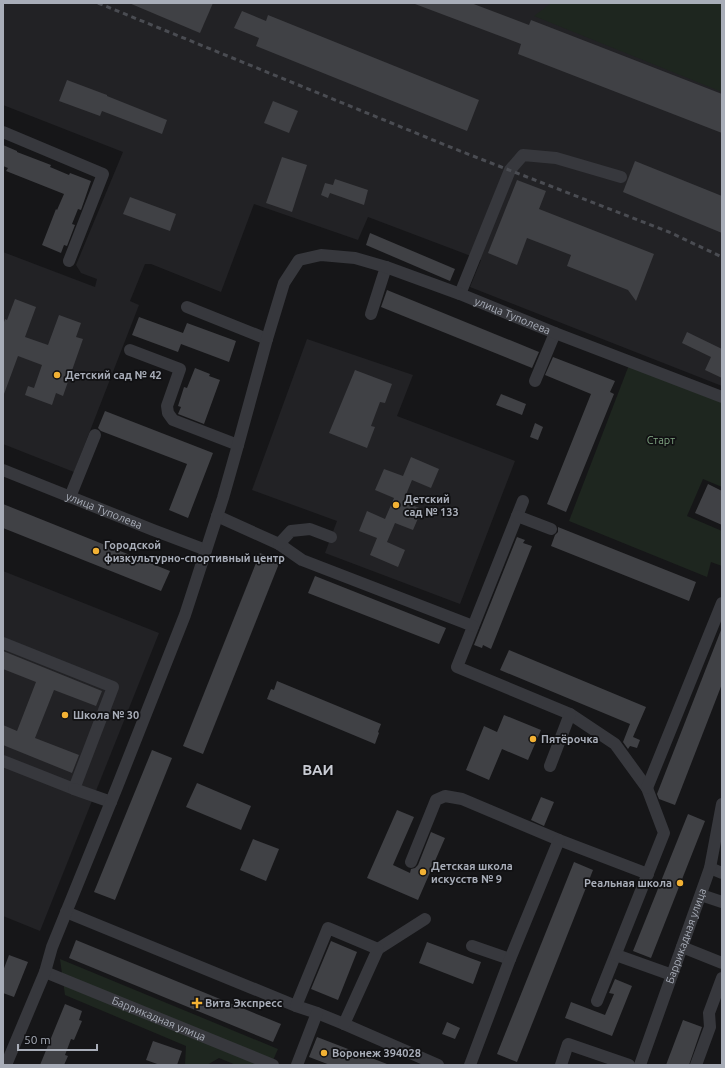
<svg xmlns="http://www.w3.org/2000/svg" width="725" height="1068" viewBox="0 0 725 1068" font-family="Ubuntu,sans-serif">
	<style>
		.built { fill: #222225 }
		.green { fill: #1e261f }
		.building { fill: #404145 }
		.lines { fill: none; stroke-linecap: round; stroke-linejoin: round }
		.minor { stroke: #37383d; stroke-width: 12 }
		.rail { stroke: #4a4c52; stroke-width: 3; stroke-dasharray: 5 4; stroke-linecap: butt }
		.poi-dot { fill: #f2b134; stroke: #111113; stroke-width: 1.5 }
		.labels { text-anchor: middle; dominant-baseline: central; stroke-width: 3.5; stroke-linejoin: round; paint-order: stroke }
		.street-label { font-size: 11px; fill: #a8adb8; stroke: #111113 }
		.poi-label { font-size: 11px; font-weight: bold; fill: #a8adb8; stroke: #111113; text-anchor: start }
		.park-label { font-size: 11px; fill: #7fa381; stroke: #111113 }
		.district-label { font-size: 15px; font-weight: bold; fill: #c9ccd4; stroke: #111113 }
	</style>
	<rect width="100%" height="100%" fill="#161618"/>
	<g class="built">
		<path d="M 3,3 L 722,3 L 722,386 L 470,287 L 481,260 L 463,253 L 368,217 L 358,240 L 254,204 L 221,292 L 151,264 L 145,264 L 130,301 L 139,305 L 74,472 L 3,444 L 3,252 L 95,287 L 97,279 L 81,273 L 76,265 L 123,152 L 3,105 Z"/>
		<path d="M 307,339 L 413,375 L 397,416 L 515,461 L 460,604 L 325,553 L 337,521 L 252,490 Z"/>
		<path d="M 3,571 L 159,633 L 40,931 L 3,916 Z"/>
	</g>
	<g class="green">
		<path d="M 551,3 L 587,3 L 590,4 L 595,3 L 722,3 L 722,92 L 534,16 Z"/>
		<path d="M 629,365 L 722,401 L 722,487 L 703,479 L 687,516 L 722,531 L 722,566 L 711,562 L 707,577 L 569,521 Z"/>
		<path d="M 60,959 L 278,1049 L 271,1065 L 236,1065 L 219,1058 L 207,1065 L 185,1065 L 186,1046 L 65,995 Z"/>
	</g>
	<g class="building">
		<path d="M 129,3 L 213,3 L 200,33 Z"/>
		<path d="M 415,3 L 471,3 L 529,25 L 531,20 L 722,94 L 722,133 L 518,54 L 521,44 L 415,4 Z"/>
		<path d="M 242,11 L 266,21 L 268,15 L 479,100 L 467,131 L 256,46 L 259,38 L 234,28 Z"/>
		<path d="M 67,80 L 107,95 L 107,96 L 167,120 L 162,134 L 102,111 L 100,116 L 59,101 Z"/>
		<path d="M 273,101 L 298,111 L 289,133 L 264,123 Z"/>
		<path d="M 3,145 L 17,151 L 17,152 L 51,165 L 50,167 L 69,175 L 70,173 L 91,181 L 81,210 L 78,209 L 72,224 L 75,225 L 67,246 L 64,245 L 61,253 L 42,245 L 56,209 L 57,210 L 64,194 L 6,171 L 8,168 L 3,166 Z"/>
		<path d="M 282,157 L 307,165 L 292,212 L 266,203 Z"/>
		<path d="M 635,161 L 722,196 L 722,233 L 623,192 Z"/>
		<path d="M 335,179 L 368,190 L 364,205 L 330,193 L 328,198 L 321,195 L 325,183 L 333,185 Z"/>
		<path d="M 517,180 L 546,191 L 539,209 L 654,254 L 636,301 L 628,290 L 567,266 L 571,255 L 527,238 L 517,265 L 488,253 Z"/>
		<path d="M 130,197 L 176,214 L 170,231 L 123,214 Z"/>
		<path d="M 370,233 L 455,269 L 450,281 L 366,245 Z"/>
		<path d="M 387,290 L 539,352 L 532,368 L 381,307 Z"/>
		<path d="M 15,299 L 36,307 L 25,337 L 48,345 L 59,315 L 81,323 L 76,337 L 83,339 L 63,396 L 56,393 L 52,405 L 25,395 L 28,386 L 34,388 L 42,365 L 18,356 L 4,394 L 3,393 L 3,325 L 5,319 L 7,320 Z"/>
		<path d="M 139,317 L 183,333 L 187,323 L 236,341 L 229,362 L 181,344 L 178,352 L 132,335 Z"/>
		<path d="M 687,332 L 722,349 L 722,378 L 705,370 L 711,357 L 682,343 Z"/>
		<path d="M 553,357 L 615,381 L 610,392 L 614,394 L 566,512 L 547,504 L 591,394 L 545,375 Z"/>
		<path d="M 195,368 L 210,374 L 209,376 L 220,380 L 204,424 L 178,414 L 181,407 L 178,406 L 184,387 L 187,388 Z"/>
		<path d="M 355,370 L 392,384 L 385,403 L 380,402 L 371,426 L 375,427 L 367,448 L 329,433 Z"/>
		<path d="M 501,394 L 526,404 L 522,415 L 496,405 Z"/>
		<path d="M 105,411 L 213,453 L 188,518 L 169,510 L 187,464 L 101,431 L 98,428 Z"/>
		<path d="M 535,423 L 543,427 L 538,440 L 530,437 Z"/>
		<path d="M 411,457 L 439,469 L 431,488 L 412,480 L 403,502 L 422,509 L 413,530 L 395,523 L 387,542 L 405,550 L 398,567 L 370,555 L 377,538 L 359,531 L 367,511 L 385,519 L 394,498 L 375,490 L 384,469 L 403,476 Z"/>
		<path d="M 708,484 L 722,491 L 722,525 L 695,513 Z"/>
		<path d="M 3,504 L 170,571 L 161,591 L 3,528 Z"/>
		<path d="M 558,527 L 696,582 L 689,601 L 551,546 L 555,535 L 558,532 Z"/>
		<path d="M 517,537 L 525,540 L 523,543 L 532,546 L 491,649 L 483,645 L 482,648 L 474,645 Z"/>
		<path d="M 260,553 L 280,561 L 203,754 L 183,746 Z"/>
		<path d="M 315,576 L 446,628 L 439,644 L 308,593 Z"/>
		<path d="M 721,630 L 722,684 L 675,805 L 659,799 L 657,794 Z"/>
		<path d="M 509,650 L 646,707 L 633,737 L 640,740 L 637,748 L 630,746 L 628,749 L 623,742 L 630,724 L 500,670 Z"/>
		<path d="M 3,651 L 102,691 L 96,706 L 54,690 L 35,738 L 79,755 L 72,773 L 3,745 L 3,725 L 17,731 L 36,682 L 3,669 Z"/>
		<path d="M 277,681 L 381,724 L 378,732 L 379,733 L 375,744 L 267,699 L 271,689 L 274,690 Z"/>
		<path d="M 504,715 L 541,730 L 528,760 L 502,749 L 489,780 L 466,770 L 484,726 L 497,732 Z"/>
		<path d="M 152,750 L 172,758 L 115,900 L 94,892 Z"/>
		<path d="M 197,783 L 251,806 L 241,830 L 186,807 Z"/>
		<path d="M 541,797 L 554,802 L 544,826 L 531,820 Z"/>
		<path d="M 397,810 L 414,817 L 393,865 L 410,873 L 411,869 L 415,868 L 418,865 L 431,832 L 445,838 L 418,900 L 367,878 Z"/>
		<path d="M 688,814 L 705,821 L 651,958 L 633,951 Z"/>
		<path d="M 253,839 L 279,849 L 266,881 L 240,870 Z"/>
		<path d="M 574,862 L 593,870 L 517,1062 L 497,1054 Z"/>
		<path d="M 76,940 L 281,1024 L 273,1042 L 69,958 Z"/>
		<path d="M 331,941 L 357,952 L 338,1000 L 311,989 Z"/>
		<path d="M 427,942 L 481,962 L 473,984 L 419,963 Z"/>
		<path d="M 9,955 L 28,962 L 14,997 L 3,993 L 3,971 Z"/>
		<path d="M 615,979 L 632,986 L 612,1036 L 565,1018 L 571,1002 L 605,1015 L 614,994 L 609,993 Z"/>
		<path d="M 65,1004 L 82,1011 L 79,1020 L 82,1021 L 74,1040 L 71,1039 L 65,1055 L 68,1056 L 64,1065 L 40,1065 Z"/>
		<path d="M 683,1020 L 702,1027 L 689,1065 L 666,1065 Z"/>
		<path d="M 447,1022 L 460,1028 L 455,1039 L 442,1034 Z"/>
		<path d="M 317,1037 L 387,1064 L 387,1065 L 330,1065 L 309,1057 Z"/>
		<path d="M 153,1041 L 182,1051 L 177,1065 L 160,1065 L 146,1060 Z"/>
	</g>
	<g class="lines">
		<g class="minor">
			<path d="M 3,132 L 103,174 L 69,261"/>
			<path d="M 460,294 L 510,170 L 523,155 L 556,158 L 621,177"/>
			<path d="M 187,307 L 267,339"/>
			<path d="M 371,314 L 386,267"/>
			<path d="M 130,350 L 180,369 L 167,406 L 168,413 L 173,420 L 238,445"/>
			<path d="M 535,381 L 555,333"/>
			<path id="s1" d="M 3,470 L 153,530 L 206,550"/>
			<path d="M 70,497 L 95,435"/>
			<path d="M 523,501 L 457,667 L 570,714 L 615,744 L 647,788 L 664,833 L 597,1001"/>
			<path d="M 217,516 L 279,544 L 302,560 L 473,626"/>
			<path d="M 517,516 L 551,529"/>
			<path d="M 279,544 L 291,531 L 310,529 L 331,537"/>
			<path d="M 3,643 L 113,687 L 74,789 L 3,761"/>
			<path d="M 550,766 L 570,714"/>
			<path d="M 647,788 L 722,603"/>
			<path d="M 74,789 L 111,802"/>
			<path d="M 411,862 L 436,800 L 445,796 L 462,799 L 559,840 L 648,874"/>
			<path d="M 710,868 L 722,873"/>
			<path d="M 701,895 L 722,902"/>
			<path d="M 66,912 L 296,1006 L 317,1013 L 344,1024 L 438,1065"/>
			<path d="M 472,946 L 510,959"/>
			<path d="M 682,947 L 722,963"/>
			<path d="M 378,949 L 425,919"/>
			<path d="M 616,955 L 672,975"/>
			<path id="s2" d="M 45,972 L 273,1065"/>
			<path d="M 296,1006 L 328,928 L 378,949 L 344,1024"/>
			<path id="s3" d="M 6,1065 L 45,972 L 52,947 L 117,787 L 185,615 L 223,498 L 238,445 L 267,339 L 284,283 L 299,260 L 321,255 L 355,258 L 386,267 L 460,294 L 555,333 L 722,397"/>
			<path d="M 297,1065 L 317,1013"/>
			<path d="M 470,1065 L 510,959 L 559,840"/>
			<path d="M 561,1065 L 568,1044 L 629,1065"/>
			<path id="s4" d="M 640,1065 L 710,868 L 722,804"/>
			<path d="M 696,1065 L 710,1027 L 709,1013 L 722,978"/>
		</g>
		<path class="rail" d="M 98,3 L 455,149 L 669,232 L 722,257"/>
	</g>
	<g class="poi-dot">
		<circle cx="57" cy="375" r="4"/>
		<circle cx="396" cy="505" r="4"/>
		<circle cx="96" cy="551" r="4"/>
		<circle cx="65" cy="715" r="4"/>
		<circle cx="533" cy="739" r="4"/>
		<circle cx="423" cy="872" r="4"/>
		<circle cx="680" cy="883" r="4"/>
		<path d="M195 997h4v4h4v4h-4v4h-4v-4h-4v-4h4z"/>
		<circle cx="324" cy="1053" r="4"/>
	</g>
	<g class="labels">
		<g class="street-label">
			<text stroke="none"><textPath href="#s3" startOffset="1083">улица Туполева</textPath></text>
			<text stroke="none"><textPath href="#s1" startOffset="109">улица Туполева</textPath></text>
			<text stroke="none"><textPath href="#s4" startOffset="137">Баррикадная улица</textPath></text>
			<text stroke="none"><textPath href="#s2" startOffset="123">Баррикадная улица</textPath></text>
		</g>
		<g class="poi-label">
			<text x="65" y="375">Детский сад № 42</text>
			<text x="404" y="499">Детский<tspan x="404" dy="13">сад № 133</tspan></text>
			<text x="104" y="545">Городской<tspan x="104" dy="13">физкультурно-спортивный центр</tspan></text>
			<text x="73" y="715">Школа № 30</text>
			<text x="541" y="739">Пятёрочка</text>
			<text x="431" y="866">Детская школа<tspan x="431" dy="13">искусств № 9</tspan></text>
			<text x="672" y="883" text-anchor="end">Реальная школа</text>
			<text x="205" y="1003">Вита Экспресс</text>
			<text x="332" y="1053">Воронеж 394028</text>
		</g>
		<g class="park-label">
			<text x="661" y="440">Старт</text>
		</g>
		<g class="district-label">
			<text x="318" y="769">ВАИ</text>
		</g>
	</g>
	<rect width="725" height="1068" fill="none" stroke="#a8adb8" stroke-width="8"/>
	<path d="M18 1044v6h79v-6" fill="none" stroke="#a8adb8" stroke-width="2"/>
	<text x="24" y="1044" font-size="12" fill="#a8adb8" stroke="#111113" stroke-width="3" paint-order="stroke">50 m</text>
</svg>
